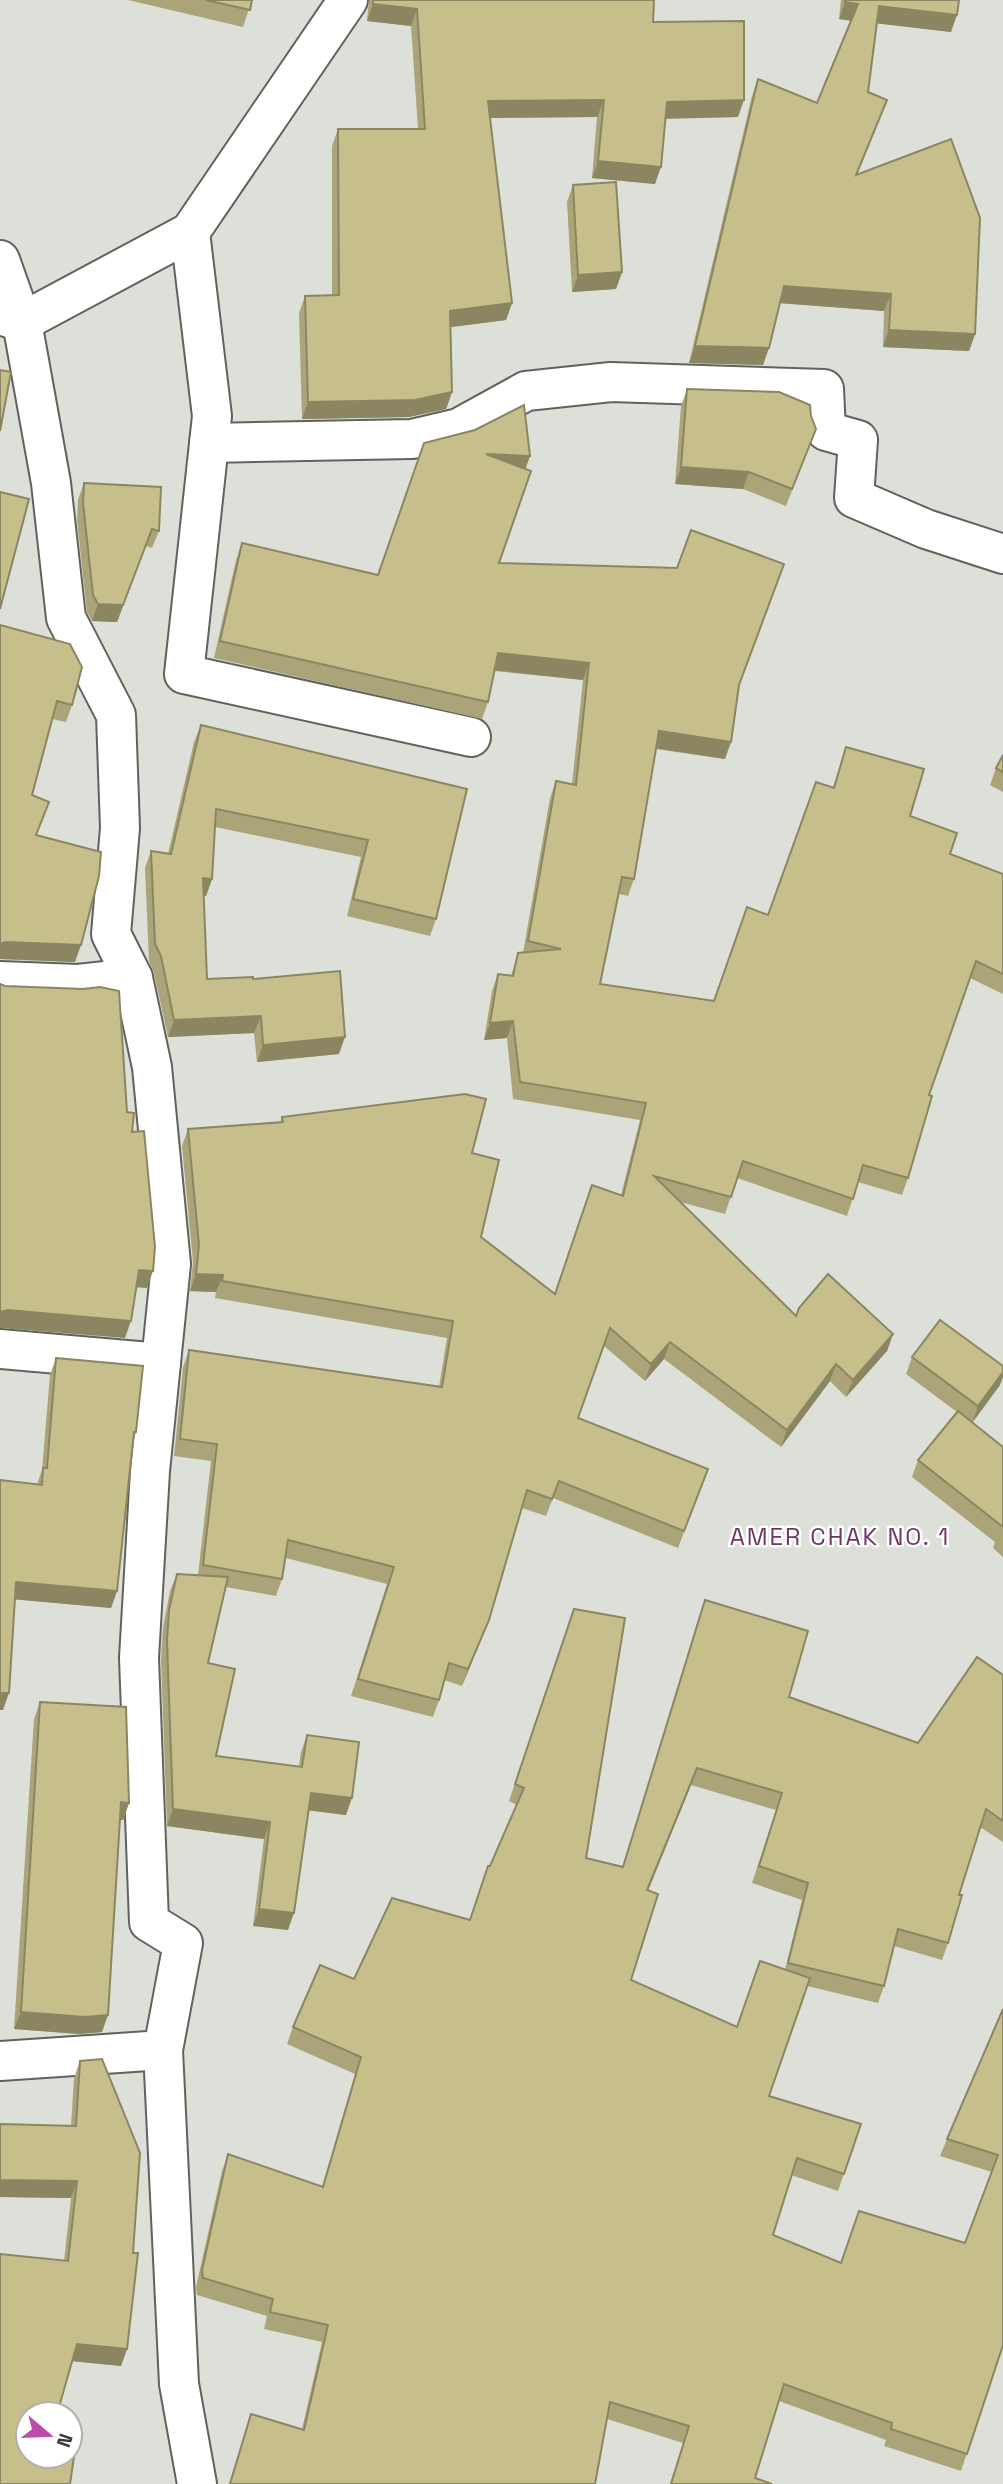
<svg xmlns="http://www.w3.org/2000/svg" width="1003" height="2484" viewBox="0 0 1003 2484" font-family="'Space Grotesk',sans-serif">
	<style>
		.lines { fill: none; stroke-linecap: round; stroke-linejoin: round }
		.minor-casing { stroke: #60635d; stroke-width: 42 }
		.minor { stroke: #fff; stroke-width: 38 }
		.wall { fill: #aba478; fill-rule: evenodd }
		.shaded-wall { fill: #8b8661 }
		.building { fill: #c7bf8b; stroke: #8b8661; stroke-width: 2 }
		.labels { text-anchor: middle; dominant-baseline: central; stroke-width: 5; stroke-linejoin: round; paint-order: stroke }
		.quarter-label { font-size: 24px; letter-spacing: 2px; fill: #6e3663; stroke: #fff }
	</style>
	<rect width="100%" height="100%" fill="#dce0d9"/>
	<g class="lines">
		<g class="minor-casing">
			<g id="minor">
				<path d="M 190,232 L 212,416 L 184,674 L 471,737"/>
				<path d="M 0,260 L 22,322 L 51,483 L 66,618 L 116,715 L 120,828 L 111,934 L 133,978 L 152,1067 L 171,1264 L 150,1471 L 139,1658 L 149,1922 L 183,1943 L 163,2050 L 179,2384 L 197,2484"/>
				<path d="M 0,315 L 22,322 L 190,232 L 348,0"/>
				<path d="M 209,443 L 412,439 L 459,428 L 526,391 L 611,382 L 824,389 L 826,431 L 858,440 L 854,498 L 926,529 L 1003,554"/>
				<path d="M 0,981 L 78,984 L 133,978"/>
				<path d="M 0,1349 L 161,1363"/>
				<path d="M 0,2061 L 163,2050"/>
			</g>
		</g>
		<use href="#minor" class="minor"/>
	</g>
	<g class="wall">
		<path d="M 128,0 L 252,0 L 243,27 Z"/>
		<path d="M 369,0 L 654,0 L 653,22 L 738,117 L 665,118 L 655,184 L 592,178 L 597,117 L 490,118 L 512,303 L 506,320 L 451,327 L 452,392 L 446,409 L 409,417 L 302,419 L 299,313 L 305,296 L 332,296 L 332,146 L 338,129 L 418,129 L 411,26 L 367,21 Z"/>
		<path d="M 841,0 L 959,0 L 951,32 L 877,23 L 868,92 L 880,117 L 857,174 L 975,334 L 969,351 L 883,347 L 884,311 L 780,303 L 763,365 L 689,363 L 752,96 L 758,79 L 817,103 L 851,20 L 839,19 Z"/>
		<path d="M 573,185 L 622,272 L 616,289 L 572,292 L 567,202 Z"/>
		<path d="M 687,389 L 811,416 L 816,429 L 786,506 L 743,489 L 675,484 L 681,406 Z"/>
		<path d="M 530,456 L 525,469 L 499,563 L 739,685 L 725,759 L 656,749 L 634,879 L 628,896 L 619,894 L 600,984 L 713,1001 L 768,915 L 833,788 L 846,747 L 910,816 L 950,854 L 1003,874 L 1003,994 L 970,978 L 929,1095 L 908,1178 L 902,1195 L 858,1182 L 847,1216 L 737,1178 L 725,1214 L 680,1202 L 796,1316 L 799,1308 L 893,1334 L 887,1351 L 846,1397 L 830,1381 L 781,1447 L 664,1359 L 645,1381 L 604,1346 L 578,1418 L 708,1469 L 678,1548 L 553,1498 L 546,1516 L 522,1508 L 489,1620 L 462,1686 L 444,1680 L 439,1700 L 433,1717 L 351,1696 L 387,1584 L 286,1558 L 282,1579 L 276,1596 L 226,1587 L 208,1663 L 216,1756 L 299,1766 L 301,1752 L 307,1735 L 346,1815 L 309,1810 L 288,1930 L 253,1926 L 264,1839 L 167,1826 L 161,1658 L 163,1627 L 170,1591 L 177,1574 L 198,1575 L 211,1461 L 174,1456 L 183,1367 L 189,1350 L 439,1387 L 447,1338 L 215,1298 L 216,1292 L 190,1291 L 193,1262 L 182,1146 L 188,1129 L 280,1123 L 282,1117 L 472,1153 L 481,1237 L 554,1294 L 621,1195 L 640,1120 L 513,1099 L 507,1038 L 484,1040 L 492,991 L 498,974 L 511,976 L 518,953 L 523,953 L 550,798 L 556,781 L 572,784 L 583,680 L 494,671 L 488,702 L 482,719 L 214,658 L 236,560 L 242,543 L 378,575 Z"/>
		<path d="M 84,483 L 159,531 L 152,548 L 146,546 L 117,622 L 92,621 L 87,612 L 77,520 L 78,500 Z"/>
		<path d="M 0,625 L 72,705 L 66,722 L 52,719 L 32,795 L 37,835 L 75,962 L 0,959 Z"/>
		<path d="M 201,725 L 467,789 L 436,919 L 430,936 L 347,916 L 361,857 L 215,827 L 212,879 L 206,896 L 204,896 L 207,979 L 253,979 L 339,1054 L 257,1062 L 254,1033 L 168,1037 L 154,973 L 149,961 L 145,868 L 151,851 L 168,854 L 194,742 Z"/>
		<path d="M 1003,755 L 1003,792 L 990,785 L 996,768 Z"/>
		<path d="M 912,1357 L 1000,1385 L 972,1423 L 1003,1447 L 1003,1557 L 993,1548 L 995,1542 L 912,1477 L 918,1460 L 957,1412 L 906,1374 Z"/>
		<path d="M 56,1358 L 136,1432 L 133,1443 L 117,1591 L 111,1608 L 15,1599 L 3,1710 L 0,1480 L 37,1484 L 42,1470 L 50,1375 Z"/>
		<path d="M 705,1600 L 789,1697 L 918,1743 L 1003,1675 L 1003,1842 L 980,1827 L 959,1895 L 948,1943 L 942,1960 L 894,1946 L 884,1986 L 878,2003 L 807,1986 L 769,2096 L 861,2124 L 838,2191 L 791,2175 L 773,2235 L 841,2263 L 965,2243 L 992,2172 L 940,2156 L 947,2139 L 1003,2009 L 1003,2345 L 961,2471 L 884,2446 L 886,2440 L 779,2401 L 755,2478 L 772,2484 L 670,2484 L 683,2443 L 607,2419 L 595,2484 L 229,2484 L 251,2414 L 302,2429 L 322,2342 L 264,2329 L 267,2316 L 197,2295 L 196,2287 L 222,2171 L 228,2154 L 322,2187 L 355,2074 L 287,2044 L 293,2027 L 354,1979 L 470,1920 L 490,1866 L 517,1805 L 509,1801 L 568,1626 L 586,1858 L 623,1866 L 699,1617 ZM 691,1785 L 776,1810 L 752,1883 L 802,1900 L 785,1970 L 737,2027 L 631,1980 L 648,1891 Z"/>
		<path d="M 40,1702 L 129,1803 L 123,1820 L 120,1820 L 102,2032 L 79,2034 L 14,2029 L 34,1719 Z"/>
		<path d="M 80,2061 L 133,2253 L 127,2349 L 121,2366 L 72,2361 L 28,2456 L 0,2484 L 64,2261 L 71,2198 L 0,2197 L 0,2124 L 71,2126 L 74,2078 Z"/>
	</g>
	<g class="shaded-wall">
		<path d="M 845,2 L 858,4 L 852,21 L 839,19 Z"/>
		<path d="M 373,4 L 417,9 L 411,26 L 367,21 Z"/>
		<path d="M 879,6 L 957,15 L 951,32 L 873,23 Z"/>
		<path d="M 604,100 L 597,117 L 482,118 L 488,101 Z"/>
		<path d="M 744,100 L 738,117 L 661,119 L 667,102 Z"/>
		<path d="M 598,161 L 661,167 L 655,184 L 592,178 Z"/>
		<path d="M 622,272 L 616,289 L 572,292 L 578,275 Z"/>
		<path d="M 784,286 L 891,294 L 884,311 L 778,303 Z"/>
		<path d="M 512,303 L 506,320 L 444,328 L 450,311 Z"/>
		<path d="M 889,330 L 975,334 L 969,351 L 883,347 Z"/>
		<path d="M 695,346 L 769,348 L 763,365 L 689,363 Z"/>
		<path d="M 452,392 L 446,409 L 409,417 L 302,419 L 308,402 Z"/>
		<path d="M 486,454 L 530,456 L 524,473 Z"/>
		<path d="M 681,467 L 749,472 L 743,489 L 675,484 Z"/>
		<path d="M 152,529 L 117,622 L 92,621 L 98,604 Z"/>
		<path d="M 498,653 L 589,663 L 583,680 L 491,670 Z"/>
		<path d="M 659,731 L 731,742 L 725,759 L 653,748 Z"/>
		<path d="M 203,878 L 212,879 L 206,896 L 197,895 Z"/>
		<path d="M 6,942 L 81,945 L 75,962 L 0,959 L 0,944 Z"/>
		<path d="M 261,1016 L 254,1033 L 168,1037 L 174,1020 Z"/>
		<path d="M 513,1021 L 507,1038 L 484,1040 L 490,1023 Z"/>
		<path d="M 345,1037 L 339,1054 L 257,1062 L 263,1045 Z"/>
		<path d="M 139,1270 L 153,1271 L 147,1288 L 132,1287 Z"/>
		<path d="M 196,1274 L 223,1275 L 216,1292 L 190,1291 Z"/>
		<path d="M 8,1310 L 131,1321 L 125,1338 L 0,1328 L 0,1312 Z"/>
		<path d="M 893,1334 L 887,1351 L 846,1397 L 853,1380 Z"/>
		<path d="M 670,1342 L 664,1359 L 645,1381 L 651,1364 Z"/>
		<path d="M 836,1364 L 830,1381 L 781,1447 L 787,1430 Z"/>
		<path d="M 1003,1372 L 1003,1377 L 1000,1385 L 972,1423 L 978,1406 Z"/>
		<path d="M 16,1582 L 117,1591 L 111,1608 L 10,1599 Z"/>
		<path d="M 489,1620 L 482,1637 L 462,1686 L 468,1669 Z"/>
		<path d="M 0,1693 L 9,1693 L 3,1710 L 0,1710 Z"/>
		<path d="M 697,1768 L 691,1785 L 641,1907 L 647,1890 Z"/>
		<path d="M 311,1793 L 352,1798 L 346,1815 L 305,1810 Z"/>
		<path d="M 121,1802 L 129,1803 L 123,1820 L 115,1819 Z"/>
		<path d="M 173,1809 L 270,1822 L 264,1839 L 167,1826 Z"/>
		<path d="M 259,1909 L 294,1913 L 288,1930 L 253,1926 Z"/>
		<path d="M 21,2012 L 108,2015 L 102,2032 L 79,2034 L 14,2029 Z"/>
		<path d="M 0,2180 L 77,2181 L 71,2198 L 0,2197 Z"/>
		<path d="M 77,2344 L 127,2349 L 121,2366 L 71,2361 Z"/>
	</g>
	<g class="building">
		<path d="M 206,0 L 252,0 L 250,10 Z"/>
		<path d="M 373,0 L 654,0 L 653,22 L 744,21 L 744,100 L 667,102 L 661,167 L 598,161 L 604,100 L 488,101 L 512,303 L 450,311 L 452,392 L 415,400 L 308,402 L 305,296 L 339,295 L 338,129 L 425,129 L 417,9 L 373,4 Z"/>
		<path d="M 845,0 L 959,0 L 957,15 L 879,6 L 868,92 L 887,100 L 856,175 L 951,139 L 980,218 L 975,334 L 889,330 L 891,294 L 784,286 L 769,348 L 695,346 L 758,79 L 817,103 L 858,4 L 845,2 Z"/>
		<path d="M 616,182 L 622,272 L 578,275 L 573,185 Z"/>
		<path d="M 0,370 L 11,372 L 0,431 Z"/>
		<path d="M 687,389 L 779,392 L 810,405 L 811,416 L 816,429 L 792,489 L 749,472 L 681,467 Z"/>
		<path d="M 524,405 L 530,456 L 486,454 L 531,471 L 499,563 L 677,568 L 691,530 L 784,564 L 739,685 L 731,742 L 659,731 L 634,879 L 622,877 L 600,984 L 714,1001 L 747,907 L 768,915 L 816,782 L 834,788 L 846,747 L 924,769 L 910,816 L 957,833 L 950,854 L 1003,874 L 1003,974 L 976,961 L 929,1095 L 932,1096 L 908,1178 L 863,1165 L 853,1199 L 743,1161 L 731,1197 L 654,1176 L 796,1316 L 799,1308 L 828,1274 L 893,1334 L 853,1380 L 836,1364 L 787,1430 L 670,1342 L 651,1364 L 610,1328 L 578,1418 L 708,1469 L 684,1531 L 559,1481 L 552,1499 L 527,1490 L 489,1620 L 468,1669 L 449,1663 L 439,1700 L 358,1679 L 394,1567 L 288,1540 L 282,1579 L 203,1565 L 217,1444 L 180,1439 L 189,1350 L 442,1387 L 453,1321 L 222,1281 L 223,1275 L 196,1274 L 199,1245 L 188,1129 L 283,1122 L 282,1117 L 465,1094 L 486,1099 L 472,1153 L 499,1160 L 481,1237 L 555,1294 L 592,1185 L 623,1196 L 646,1103 L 520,1082 L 513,1021 L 490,1023 L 498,974 L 513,976 L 518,953 L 561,949 L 528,941 L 556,781 L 576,785 L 589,663 L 498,653 L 488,702 L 220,641 L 242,543 L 378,575 L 424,443 L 475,430 Z"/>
		<path d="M 84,483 L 161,487 L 159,531 L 152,529 L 123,605 L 98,604 L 93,595 L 83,503 Z"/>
		<path d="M 0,492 L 29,499 L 0,609 Z"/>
		<path d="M 0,625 L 70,644 L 82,667 L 72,705 L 57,701 L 32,795 L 49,802 L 36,835 L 101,852 L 99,876 L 81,945 L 6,942 L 0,944 Z"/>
		<path d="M 201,725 L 467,789 L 436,919 L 353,899 L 368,840 L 216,809 L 212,879 L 203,878 L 207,979 L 253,977 L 253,979 L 340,971 L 345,1037 L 263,1045 L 261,1016 L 174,1020 L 161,956 L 155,944 L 151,851 L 171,854 Z"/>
		<path d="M 1003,755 L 1003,772 L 996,768 Z"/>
		<path d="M 0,984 L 5,986 L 83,989 L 100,987 L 119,991 L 127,1112 L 134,1113 L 132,1132 L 144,1131 L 155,1247 L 153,1271 L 139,1270 L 131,1321 L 8,1310 L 0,1312 Z"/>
		<path d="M 940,1320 L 1003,1366 L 1003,1372 L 978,1406 L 912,1357 Z"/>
		<path d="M 56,1358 L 143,1366 L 136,1432 L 134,1432 L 117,1591 L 16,1582 L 9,1693 L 0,1693 L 0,1480 L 42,1485 L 43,1468 L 47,1468 Z"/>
		<path d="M 958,1411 L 1003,1447 L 1003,1527 L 918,1460 Z"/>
		<path d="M 177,1574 L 228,1577 L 208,1663 L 235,1669 L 216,1756 L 302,1767 L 307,1735 L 359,1742 L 352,1798 L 311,1793 L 294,1913 L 259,1909 L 270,1822 L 173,1809 L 167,1641 L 169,1610 Z"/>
		<path d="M 705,1600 L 808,1631 L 789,1697 L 918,1743 L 977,1657 L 1003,1675 L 1003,1821 L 986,1809 L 959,1895 L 962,1895 L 948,1943 L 898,1929 L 884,1986 L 788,1963 L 808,1883 L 759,1866 L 782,1793 L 697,1768 L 647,1890 L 658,1894 L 631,1980 L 737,2027 L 760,1961 L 810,1978 L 769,2096 L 861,2124 L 844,2174 L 797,2158 L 773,2235 L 841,2263 L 859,2211 L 965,2243 L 998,2155 L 947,2139 L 1003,2009 L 1003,2345 L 967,2454 L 891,2429 L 892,2423 L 784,2384 L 755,2478 L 772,2484 L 671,2484 L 689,2426 L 610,2402 L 595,2484 L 230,2484 L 251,2414 L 304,2430 L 328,2325 L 270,2312 L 273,2299 L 203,2278 L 202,2270 L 228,2154 L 323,2187 L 361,2057 L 293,2027 L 320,1965 L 354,1979 L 392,1898 L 470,1920 L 488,1866 L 490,1866 L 524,1788 L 515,1784 L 574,1609 L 625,1618 L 586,1858 L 623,1867 Z"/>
		<path d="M 40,1702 L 126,1707 L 129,1803 L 121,1802 L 108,2015 L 85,2017 L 21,2012 Z"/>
		<path d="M 102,2059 L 140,2153 L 133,2253 L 138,2253 L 127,2349 L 77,2344 L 57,2414 L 28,2414 L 28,2456 L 68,2456 L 74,2457 L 70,2484 L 0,2484 L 0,2254 L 68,2261 L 77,2181 L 0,2180 L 0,2124 L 76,2126 L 80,2061 Z"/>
	</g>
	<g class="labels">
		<g class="quarter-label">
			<text x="840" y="1536">AMER CHAK NO. 1</text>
		</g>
	</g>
	<g transform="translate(49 2435) rotate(109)"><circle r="33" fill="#ffffff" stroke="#afb0af" stroke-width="2"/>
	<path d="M0-5L12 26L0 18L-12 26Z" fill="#bd4ca8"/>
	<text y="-10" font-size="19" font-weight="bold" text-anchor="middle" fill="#373936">N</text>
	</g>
</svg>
